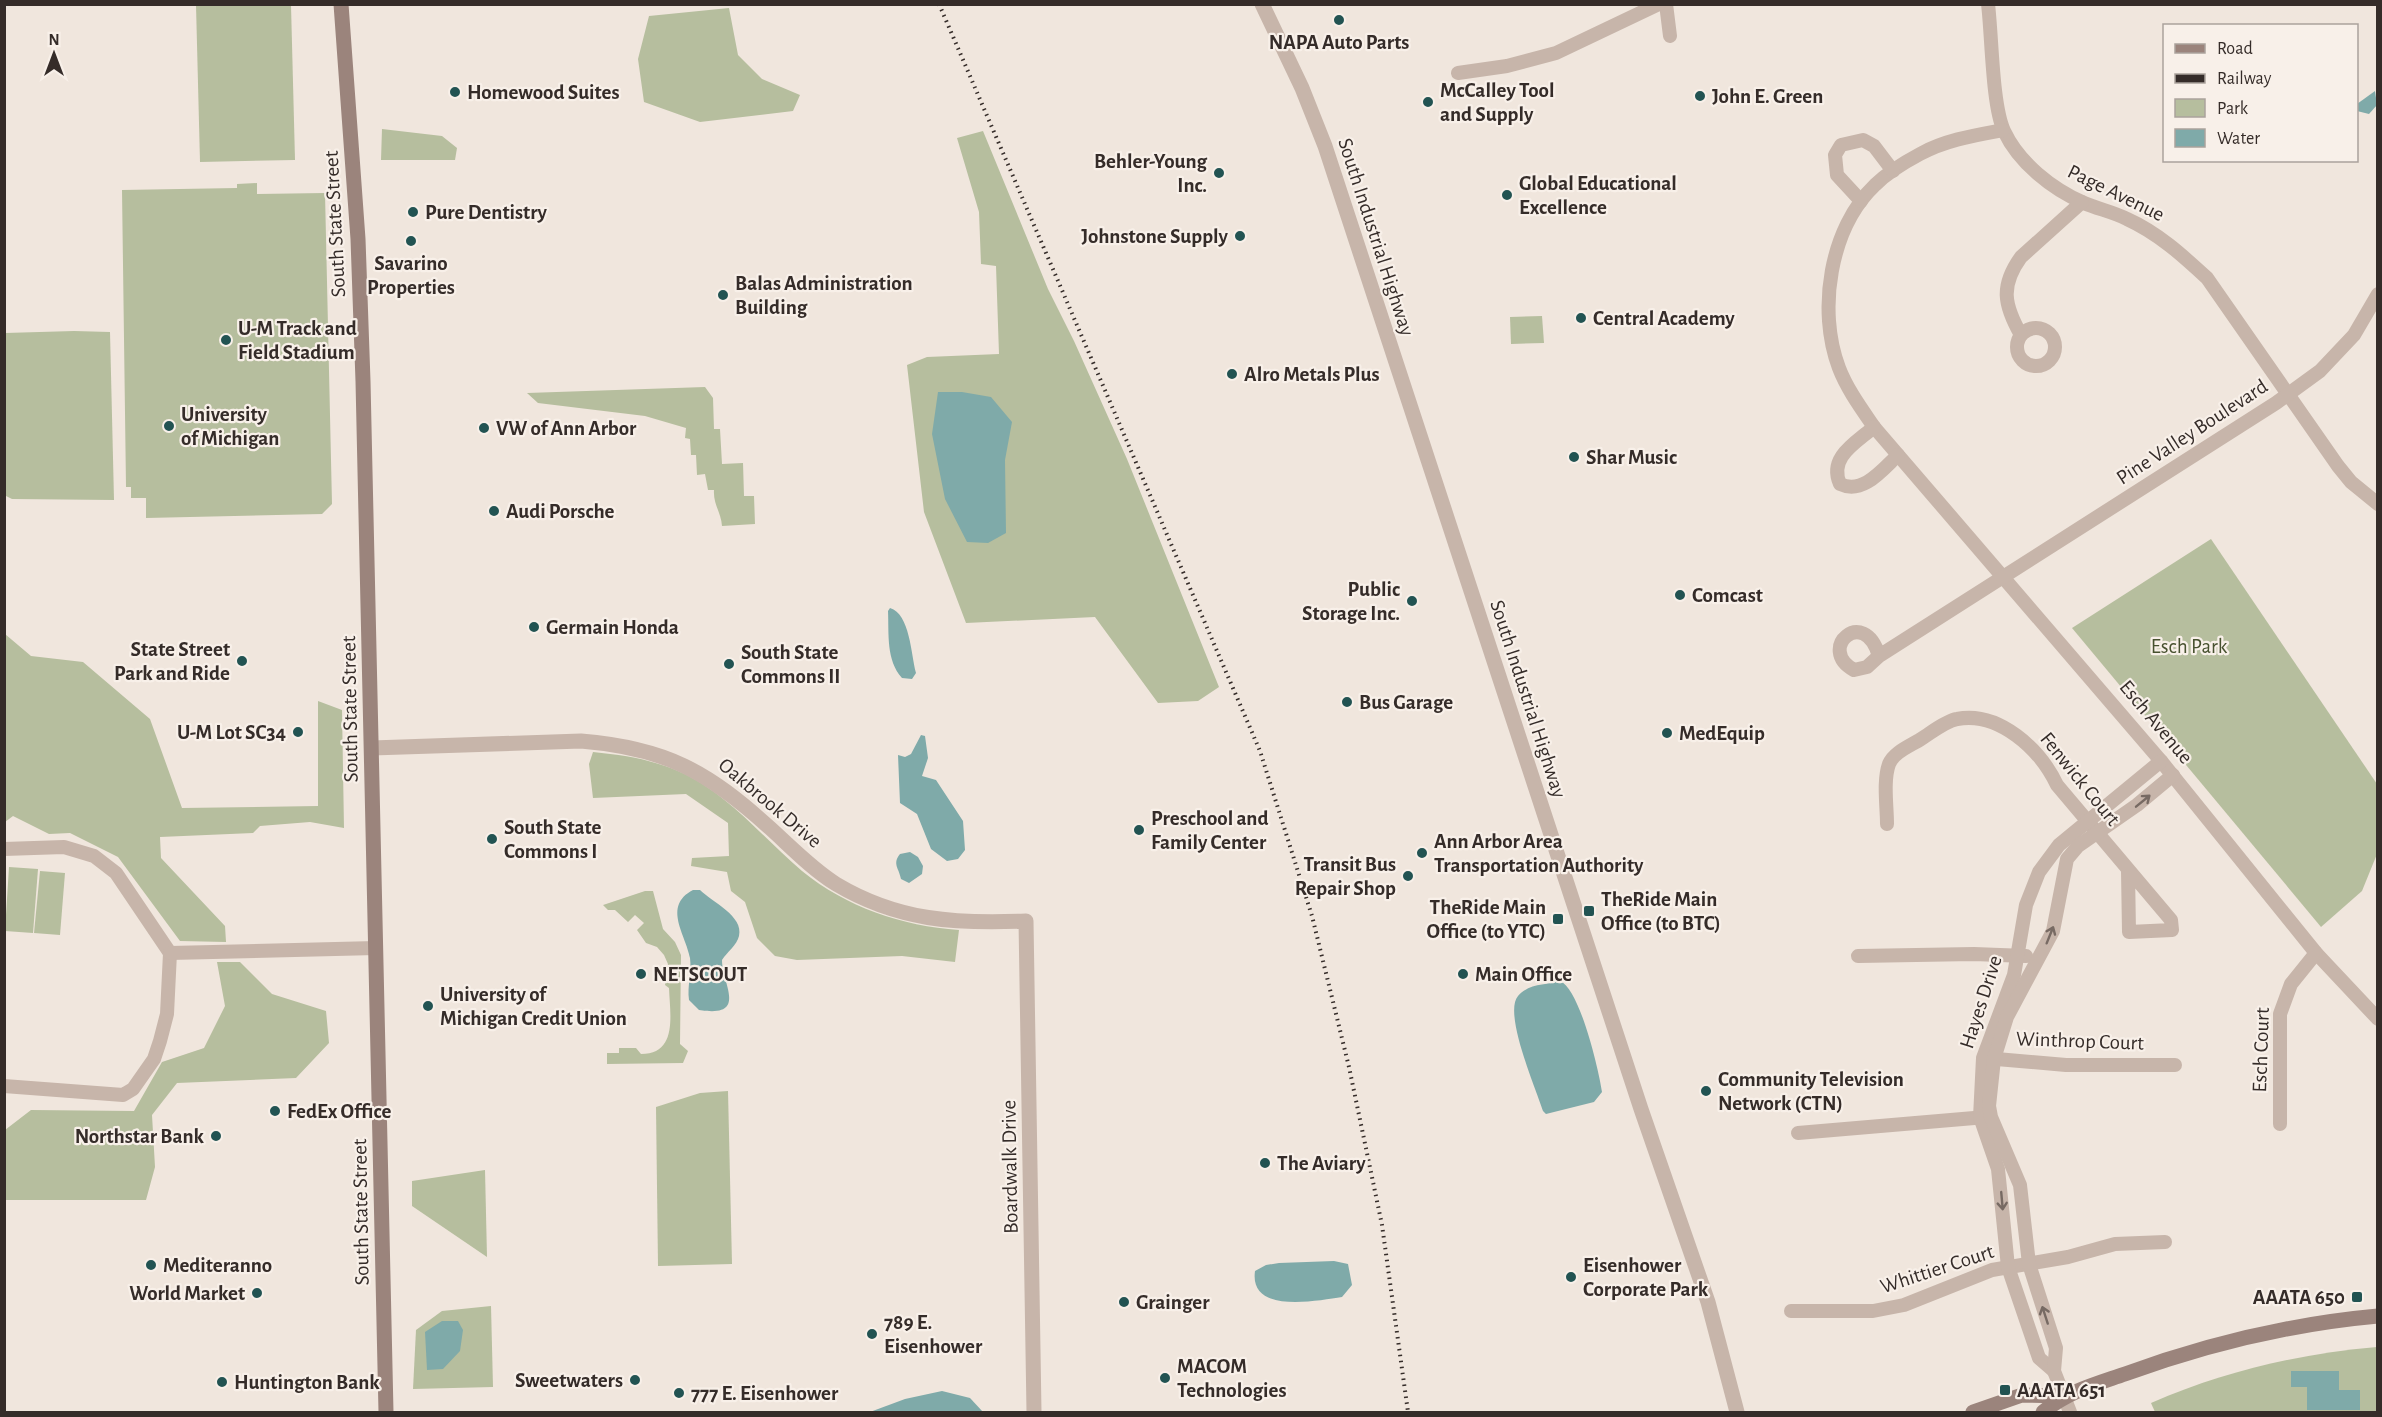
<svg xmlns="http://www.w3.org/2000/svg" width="2382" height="1417" viewBox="0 0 2382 1417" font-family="'Alegreya Sans',sans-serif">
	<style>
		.green { fill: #b6be9e }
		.water { fill: #7faaa9 }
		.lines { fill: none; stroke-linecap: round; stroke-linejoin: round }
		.minor { stroke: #c7b5aa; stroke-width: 14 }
		.tertiary { stroke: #c7b5aa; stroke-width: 15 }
		.secondary { stroke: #9b847c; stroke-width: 15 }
		.rail { stroke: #352c29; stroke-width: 4; stroke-dasharray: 1.5 4.5; stroke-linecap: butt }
		.oneway { stroke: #776a63 }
		.poi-dot { fill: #225352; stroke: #f8f0e9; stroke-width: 2 }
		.labels { text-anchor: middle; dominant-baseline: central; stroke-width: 4.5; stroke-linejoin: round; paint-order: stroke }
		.poi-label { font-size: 21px; font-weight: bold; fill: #352c29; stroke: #f8f0e9; text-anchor: start }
		.street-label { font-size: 21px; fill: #352c29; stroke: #f8f0e9 }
		.park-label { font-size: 21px; fill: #47512f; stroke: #f8f0e9 }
	</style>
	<rect width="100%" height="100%" fill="#f0e6dd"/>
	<g class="green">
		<path d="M 196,5 L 291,5 L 295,160 L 200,162 Z"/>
		<path d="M 729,8 L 738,55 L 762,79 L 800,95 L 793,111 L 700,122 L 644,102 L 638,59 L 649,16 Z"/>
		<path d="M 382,129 L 442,136 L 457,148 L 455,160 L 381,160 Z"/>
		<path d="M 983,131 L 1048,289 L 1074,341 L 1127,459 L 1219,687 L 1198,701 L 1158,703 L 1095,617 L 966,623 L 924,512 L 907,365 L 927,357 L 999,354 L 996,266 L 981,264 L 979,212 L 957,138 Z"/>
		<path d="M 257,183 L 257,194 L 325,193 L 332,504 L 322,514 L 146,518 L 146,498 L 131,498 L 131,487 L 126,487 L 122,190 L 237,188 L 237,184 Z"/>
		<path d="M 1542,316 L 1544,343 L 1511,344 L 1510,317 Z"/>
		<path d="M 74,331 L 110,332 L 114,500 L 12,499 L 4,495 L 5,333 Z"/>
		<path d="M 705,387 L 713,398 L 714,429 L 720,429 L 722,464 L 743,463 L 744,496 L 754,496 L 755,524 L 722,526 C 721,512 713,504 714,490 L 708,490 L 705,474 L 697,475 L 696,455 L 691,455 L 690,439 L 685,438 L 686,428 L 645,416 L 538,403 L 527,393 Z"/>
		<path d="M 2211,539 L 2377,784 L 2377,854 L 2362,891 L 2321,927 L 2072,628 Z"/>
		<path d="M 5,634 L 31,656 L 83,662 L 150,719 L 182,808 L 318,806 L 318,701 L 342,710 L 344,828 L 310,822 L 260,826 L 253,833 L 160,837 L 161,858 L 225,926 L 226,942 L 180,941 L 118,857 L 70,833 L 49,834 L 13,816 L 5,822 Z"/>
		<path d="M 593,752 C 623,755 650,759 678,771 C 727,792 762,837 802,871 C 846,907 902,926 959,930 L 955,962 L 902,956 L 797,960 L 775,956 L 757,938 L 745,902 L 731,891 L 727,872 L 691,866 L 692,858 L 729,856 L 728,823 L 686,794 L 593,798 L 589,764 Z"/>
		<path d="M 9,867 L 38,869 L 33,933 L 5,931 Z"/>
		<path d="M 40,871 L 65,873 L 60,935 L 34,933 Z"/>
		<path d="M 645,891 L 653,891 L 663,929 L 675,942 L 681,955 L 680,1044 L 688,1051 L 683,1063 L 607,1064 L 607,1053 L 619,1053 L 619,1048 L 636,1048 L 641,1054 C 678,1054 670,1014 669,988 L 665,985 L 668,964 L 664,955 L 657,947 L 646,943 L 637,930 L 644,923 L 635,915 L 628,922 L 615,910 L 608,910 L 603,905 Z"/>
		<path d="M 217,962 L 240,962 L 272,994 L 326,1011 L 329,1043 L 296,1078 L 177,1083 L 152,1115 L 155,1167 L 146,1200 L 5,1200 L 5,1130 L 31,1110 L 134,1111 L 162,1062 L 204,1048 L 225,1006 Z"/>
		<path d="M 728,1091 L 732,1264 L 658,1266 L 656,1107 L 700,1093 Z"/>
		<path d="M 485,1170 L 487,1257 L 412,1206 L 412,1181 Z"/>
		<path d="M 491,1306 L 493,1387 L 413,1389 L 416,1330 L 442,1311 Z"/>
		<path d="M 2377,1347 L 2377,1412 L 2155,1412 L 2151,1403 C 2225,1371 2298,1354 2377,1347 Z"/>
	</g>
	<g class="water">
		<path d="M 2375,91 L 2377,105 L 2369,114 L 2357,111 L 2357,104 Z"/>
		<path d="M 938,392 L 962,392 L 991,397 L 1012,422 L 1005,460 L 1006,533 L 988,543 L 967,542 L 945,499 L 932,434 Z"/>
		<path d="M 890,608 C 910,614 911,654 916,673 L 912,679 L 902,678 C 886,660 889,634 888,611 Z"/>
		<path d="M 921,735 L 925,736 L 928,758 L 922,776 L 936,780 L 963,821 L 965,850 L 958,859 L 947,861 L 931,849 L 917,814 L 900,803 L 898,755 L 905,757 L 911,754 Z"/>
		<path d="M 910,852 L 918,857 L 923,866 L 922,874 L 909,883 L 901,879 C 899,868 892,864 900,854 Z"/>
		<path d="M 693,890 L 700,890 C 712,902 744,916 739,936 C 737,945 727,952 722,960 C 722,984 749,1018 699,1010 L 689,1000 C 687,986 692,972 690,958 C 686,935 662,906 693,890 Z"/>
		<path d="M 1560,981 C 1580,989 1599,1071 1602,1092 L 1594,1102 L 1546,1114 L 1543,1111 C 1536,1089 1503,1013 1518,996 C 1529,983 1547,985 1560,981 Z"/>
		<path d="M 1334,1261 L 1348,1264 L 1352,1285 L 1342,1297 C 1315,1301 1249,1314 1255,1271 L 1266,1265 L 1279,1263 Z"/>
		<path d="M 442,1321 L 458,1321 L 463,1330 L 460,1351 L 443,1369 L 427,1370 L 425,1332 Z"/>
		<path d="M 2291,1371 L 2339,1371 L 2339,1390 L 2360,1390 L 2360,1410 L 2307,1410 L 2307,1387 L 2291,1387 Z"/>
		<path d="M 942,1391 L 970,1398 L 983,1412 L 870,1412 L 905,1399 Z"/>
	</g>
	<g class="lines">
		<g class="minor">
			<path d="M 1666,4 L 1670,36"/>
			<path d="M 1988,4 C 1992,36 1992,105 2004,131 C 2019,163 2052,189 2084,203 C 2098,209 2113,212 2127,219 C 2158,233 2182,255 2207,278 L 2338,466 L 2351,482 L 2378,504"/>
			<path d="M 1458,73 L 1507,66 L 1556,53 L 1659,4"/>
			<path d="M 2003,130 C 1976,135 1945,140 1920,154 C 1905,162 1888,172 1875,185 C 1830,228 1817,310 1839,368 C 1847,389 1861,408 1874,427 L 2161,761 L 2316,953 L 2378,1019"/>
			<path d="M 1861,201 L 1837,175 L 1835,155 L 1841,145 L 1863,140 L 1874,146 L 1893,171"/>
			<circle cx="2036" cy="347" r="19"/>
			<path d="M 2021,335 C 2004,305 2000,286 2021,257 L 2082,202"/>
			<path d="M 1874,427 C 1856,443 1828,457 1840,484 C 1863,495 1882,470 1898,455"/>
			<path d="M 1879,656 C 1864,605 1816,649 1854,670 L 1867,667 L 1879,656 L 2276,403 L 2320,371 L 2354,335 L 2378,294"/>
			<path d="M 1887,824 C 1887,806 1883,781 1889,764 C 1894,752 1910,746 1921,739 C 1931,733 1945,721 1957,719 C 1999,711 2040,749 2057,785 L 2171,920 L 2172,930 L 2129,932 L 2128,871"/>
			<path d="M 4,849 L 64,847 L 94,856 L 116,873 L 170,953 L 167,1014 L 160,1041 L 154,1059 L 133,1089 L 123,1095 L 4,1086"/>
			<path d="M 170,953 L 376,948"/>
			<path d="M 1858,956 L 1974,954 L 2026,956"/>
			<path d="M 1985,1058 L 2066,1065 L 2175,1065"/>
			<path d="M 2280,1124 L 2280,1014 L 2291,984 L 2316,953"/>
			<path d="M 1798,1133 L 1986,1117"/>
			<path d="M 1791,1311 L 1873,1311 L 1904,1305 L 1992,1270 L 2068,1257 L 2115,1244 L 2165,1242"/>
			<path d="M 2054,1371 L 2039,1358 L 2008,1267 L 1998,1169 L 1980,1117 L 1983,1058 L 2014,975 L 2026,905 L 2039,872 L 2059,845 L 2161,761"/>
			<path d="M 2070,1412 L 2054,1371 L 2056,1348 L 2029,1264 L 2020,1185 L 1991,1117 L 1989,1106 L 1994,1059 L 2007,1017 L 2053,931 L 2067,859 L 2078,846 L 2137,805 L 2173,775"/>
		</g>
		<g class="tertiary">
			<path d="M 1262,4 L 1302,88 L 1325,146 L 1641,1109 L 1708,1302 L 1737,1412"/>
			<path d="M 372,748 L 581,741 C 666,748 707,771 770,828 C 791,847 812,869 836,884 C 898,921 956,924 1026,921 L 1034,1412"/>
		</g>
		<g class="secondary">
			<path d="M 341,4 L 358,239 L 363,381 L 386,1412"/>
			<path d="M 1973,1412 L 2022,1395 L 2063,1396"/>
			<path d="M 2043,1412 C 2069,1391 2093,1385 2125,1374 C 2207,1344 2290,1324 2378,1316"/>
		</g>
		<path class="rail" d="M 939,4 L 1260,751 L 1312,916 L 1349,1067 L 1382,1225 L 1408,1412"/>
	</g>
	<defs><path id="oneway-shaft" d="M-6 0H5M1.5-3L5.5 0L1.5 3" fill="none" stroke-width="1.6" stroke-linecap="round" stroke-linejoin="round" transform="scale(1.5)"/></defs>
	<g class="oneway">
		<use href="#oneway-shaft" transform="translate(2143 801) rotate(-39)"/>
		<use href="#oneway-shaft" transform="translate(2050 935) rotate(-68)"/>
		<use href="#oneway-shaft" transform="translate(2002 1201) rotate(85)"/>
		<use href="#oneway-shaft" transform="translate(2045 1315) rotate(-108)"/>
	</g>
	<g class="poi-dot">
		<circle cx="1339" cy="20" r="6"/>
		<circle cx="455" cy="92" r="6"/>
		<circle cx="1700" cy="96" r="6"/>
		<circle cx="1428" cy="102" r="6"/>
		<circle cx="1219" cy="173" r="6"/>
		<circle cx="1507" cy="195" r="6"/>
		<circle cx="413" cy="212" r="6"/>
		<circle cx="1240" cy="236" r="6"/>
		<circle cx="411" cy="241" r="6"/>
		<circle cx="723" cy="295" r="6"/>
		<circle cx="1581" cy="318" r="6"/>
		<circle cx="226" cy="340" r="6"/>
		<circle cx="1232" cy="374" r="6"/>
		<circle cx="169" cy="426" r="6"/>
		<circle cx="484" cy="428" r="6"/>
		<circle cx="1574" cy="457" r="6"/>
		<circle cx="494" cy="511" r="6"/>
		<circle cx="1680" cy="595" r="6"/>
		<circle cx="1412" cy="601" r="6"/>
		<circle cx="534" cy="627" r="6"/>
		<circle cx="242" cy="661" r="6"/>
		<circle cx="729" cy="664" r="6"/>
		<circle cx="1347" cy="702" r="6"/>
		<circle cx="298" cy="732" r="6"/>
		<circle cx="1667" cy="733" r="6"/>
		<circle cx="1139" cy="830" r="6"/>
		<circle cx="492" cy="839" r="6"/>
		<circle cx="1422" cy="853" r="6"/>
		<circle cx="1408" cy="876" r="6"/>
		<rect x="1583" y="905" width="12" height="12" rx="3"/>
		<rect x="1552" y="913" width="12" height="12" rx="3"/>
		<circle cx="641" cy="974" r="6"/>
		<circle cx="1463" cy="974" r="6"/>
		<circle cx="428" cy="1006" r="6"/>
		<circle cx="1706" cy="1091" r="6"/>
		<circle cx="275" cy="1111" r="6"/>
		<circle cx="216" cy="1136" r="6"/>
		<circle cx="1265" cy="1163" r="6"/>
		<circle cx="151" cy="1265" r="6"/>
		<circle cx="1571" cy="1277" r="6"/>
		<circle cx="257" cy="1293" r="6"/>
		<rect x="2351" y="1291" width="12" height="12" rx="3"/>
		<circle cx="1124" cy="1302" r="6"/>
		<circle cx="872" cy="1334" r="6"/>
		<circle cx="1165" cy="1378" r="6"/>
		<circle cx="635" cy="1380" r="6"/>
		<circle cx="222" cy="1382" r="6"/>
		<rect x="1999" y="1384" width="12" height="12" rx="3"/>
		<circle cx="679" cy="1393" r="6"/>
	</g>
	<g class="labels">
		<g class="poi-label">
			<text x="1339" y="42" text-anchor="middle">NAPA Auto Parts</text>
			<text x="1440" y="90">McCalley Tool<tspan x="1440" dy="24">and Supply</tspan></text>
			<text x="467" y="92">Homewood Suites</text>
			<text x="1712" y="96">John E. Green</text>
			<text x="1207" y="161" text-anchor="end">Behler-Young<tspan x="1207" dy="24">Inc.</tspan></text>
			<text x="1519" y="183">Global Educational<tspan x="1519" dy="24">Excellence</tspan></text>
			<text x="425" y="212">Pure Dentistry</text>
			<text x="1228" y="236" text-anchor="end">Johnstone Supply</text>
			<text x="411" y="263" text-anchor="middle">Savarino<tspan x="411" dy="24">Properties</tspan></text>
			<text x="735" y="283">Balas Administration<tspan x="735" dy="24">Building</tspan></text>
			<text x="1593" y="318">Central Academy</text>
			<text x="238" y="328">U-M Track and<tspan x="238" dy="24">Field Stadium</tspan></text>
			<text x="1244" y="374">Alro Metals Plus</text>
			<text x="181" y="414">University<tspan x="181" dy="24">of Michigan</tspan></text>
			<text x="496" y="428">VW of Ann Arbor</text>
			<text x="1586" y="457">Shar Music</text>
			<text x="506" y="511">Audi Porsche</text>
			<text x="1400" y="589" text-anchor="end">Public<tspan x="1400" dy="24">Storage Inc.</tspan></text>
			<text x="1692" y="595">Comcast</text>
			<text x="546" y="627">Germain Honda</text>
			<text x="230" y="649" text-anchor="end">State Street<tspan x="230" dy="24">Park and Ride</tspan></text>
			<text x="741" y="652">South State<tspan x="741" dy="24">Commons II</tspan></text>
			<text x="1359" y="702">Bus Garage</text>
			<text x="286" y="732" text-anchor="end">U-M Lot SC34</text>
			<text x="1679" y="733">MedEquip</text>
			<text x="1151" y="818">Preschool and<tspan x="1151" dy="24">Family Center</tspan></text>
			<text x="504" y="827">South State<tspan x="504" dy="24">Commons I</tspan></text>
			<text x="1434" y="841">Ann Arbor Area<tspan x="1434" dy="24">Transportation Authority</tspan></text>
			<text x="1396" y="864" text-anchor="end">Transit Bus<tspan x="1396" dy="24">Repair Shop</tspan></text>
			<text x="1601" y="899">TheRide Main<tspan x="1601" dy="24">Office (to BTC)</tspan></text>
			<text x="1546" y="907" text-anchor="end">TheRide Main<tspan x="1546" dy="24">Office (to YTC)</tspan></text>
			<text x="653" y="974">NETSCOUT</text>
			<text x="1475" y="974">Main Office</text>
			<text x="440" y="994">University of<tspan x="440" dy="24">Michigan Credit Union</tspan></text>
			<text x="1718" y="1079">Community Television<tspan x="1718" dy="24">Network (CTN)</tspan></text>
			<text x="287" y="1111">FedEx Office</text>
			<text x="204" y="1136" text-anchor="end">Northstar Bank</text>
			<text x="1277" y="1163">The Aviary</text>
			<text x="163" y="1265">Mediteranno</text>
			<text x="1583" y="1265">Eisenhower<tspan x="1583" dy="24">Corporate Park</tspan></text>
			<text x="245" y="1293" text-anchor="end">World Market</text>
			<text x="2345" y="1297" text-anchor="end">AAATA 650</text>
			<text x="1136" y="1302">Grainger</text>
			<text x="884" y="1322">789 E.<tspan x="884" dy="24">Eisenhower</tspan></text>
			<text x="1177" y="1366">MACOM<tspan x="1177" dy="24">Technologies</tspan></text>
			<text x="623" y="1380" text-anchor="end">Sweetwaters</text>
			<text x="234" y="1382">Huntington Bank</text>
			<text x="2017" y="1390">AAATA 651</text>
			<text x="691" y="1393">777 E. Eisenhower</text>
		</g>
		<g class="street-label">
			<text transform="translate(2116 193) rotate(26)">Page Avenue</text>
			<text transform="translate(335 224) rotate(-93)">South State Street</text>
			<text transform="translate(1376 237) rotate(72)">South Industrial Highway</text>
			<text transform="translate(2192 432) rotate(-33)">Pine Valley Boulevard</text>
			<text transform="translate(1528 699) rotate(72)">South Industrial Highway</text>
			<text transform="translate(350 709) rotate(-91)">South State Street</text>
			<text transform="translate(2156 722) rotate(50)">Esch Avenue</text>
			<text transform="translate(2080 779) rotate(51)">Fenwick Court</text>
			<text transform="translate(770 803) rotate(40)">Oakbrook Drive</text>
			<text transform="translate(1981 1002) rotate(-72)">Hayes Drive</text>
			<text transform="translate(2080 1041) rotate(2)">Winthrop Court</text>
			<text transform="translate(2261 1050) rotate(-88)">Esch Court</text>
			<text transform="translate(1010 1167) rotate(-91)">Boardwalk Drive</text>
			<text transform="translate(361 1212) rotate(-91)">South State Street</text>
			<text transform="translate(1937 1269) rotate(-18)">Whittier Court</text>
		</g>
		<g class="park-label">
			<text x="2189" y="646">Esch Park</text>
		</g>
	</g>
	<rect width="2382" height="1417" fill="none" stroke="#352c29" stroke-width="12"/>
	<rect x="2163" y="24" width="195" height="138" fill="#f8f0e9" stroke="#aaa29c" stroke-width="1.5"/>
	<rect x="2175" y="44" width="30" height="9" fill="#9b847c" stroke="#aaa29c" stroke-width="1.5"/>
	<text x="2217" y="54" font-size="18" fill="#352c29">Road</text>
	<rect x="2175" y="74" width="30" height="9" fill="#352c29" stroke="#aaa29c" stroke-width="1.5"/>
	<text x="2217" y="84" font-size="18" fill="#352c29">Railway</text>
	<rect x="2175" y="99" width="30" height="18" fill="#b6be9e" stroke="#aaa29c" stroke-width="1.5"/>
	<text x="2217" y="114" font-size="18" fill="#352c29">Park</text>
	<rect x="2175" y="129" width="30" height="18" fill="#7faaa9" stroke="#aaa29c" stroke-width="1.5"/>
	<text x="2217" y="144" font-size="18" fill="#352c29">Water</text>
	<g transform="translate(54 54)" stroke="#f8f0e9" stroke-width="4.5" paint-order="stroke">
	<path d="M0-4.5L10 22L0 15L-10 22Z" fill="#352c29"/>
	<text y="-9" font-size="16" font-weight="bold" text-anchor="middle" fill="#352c29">N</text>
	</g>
</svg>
